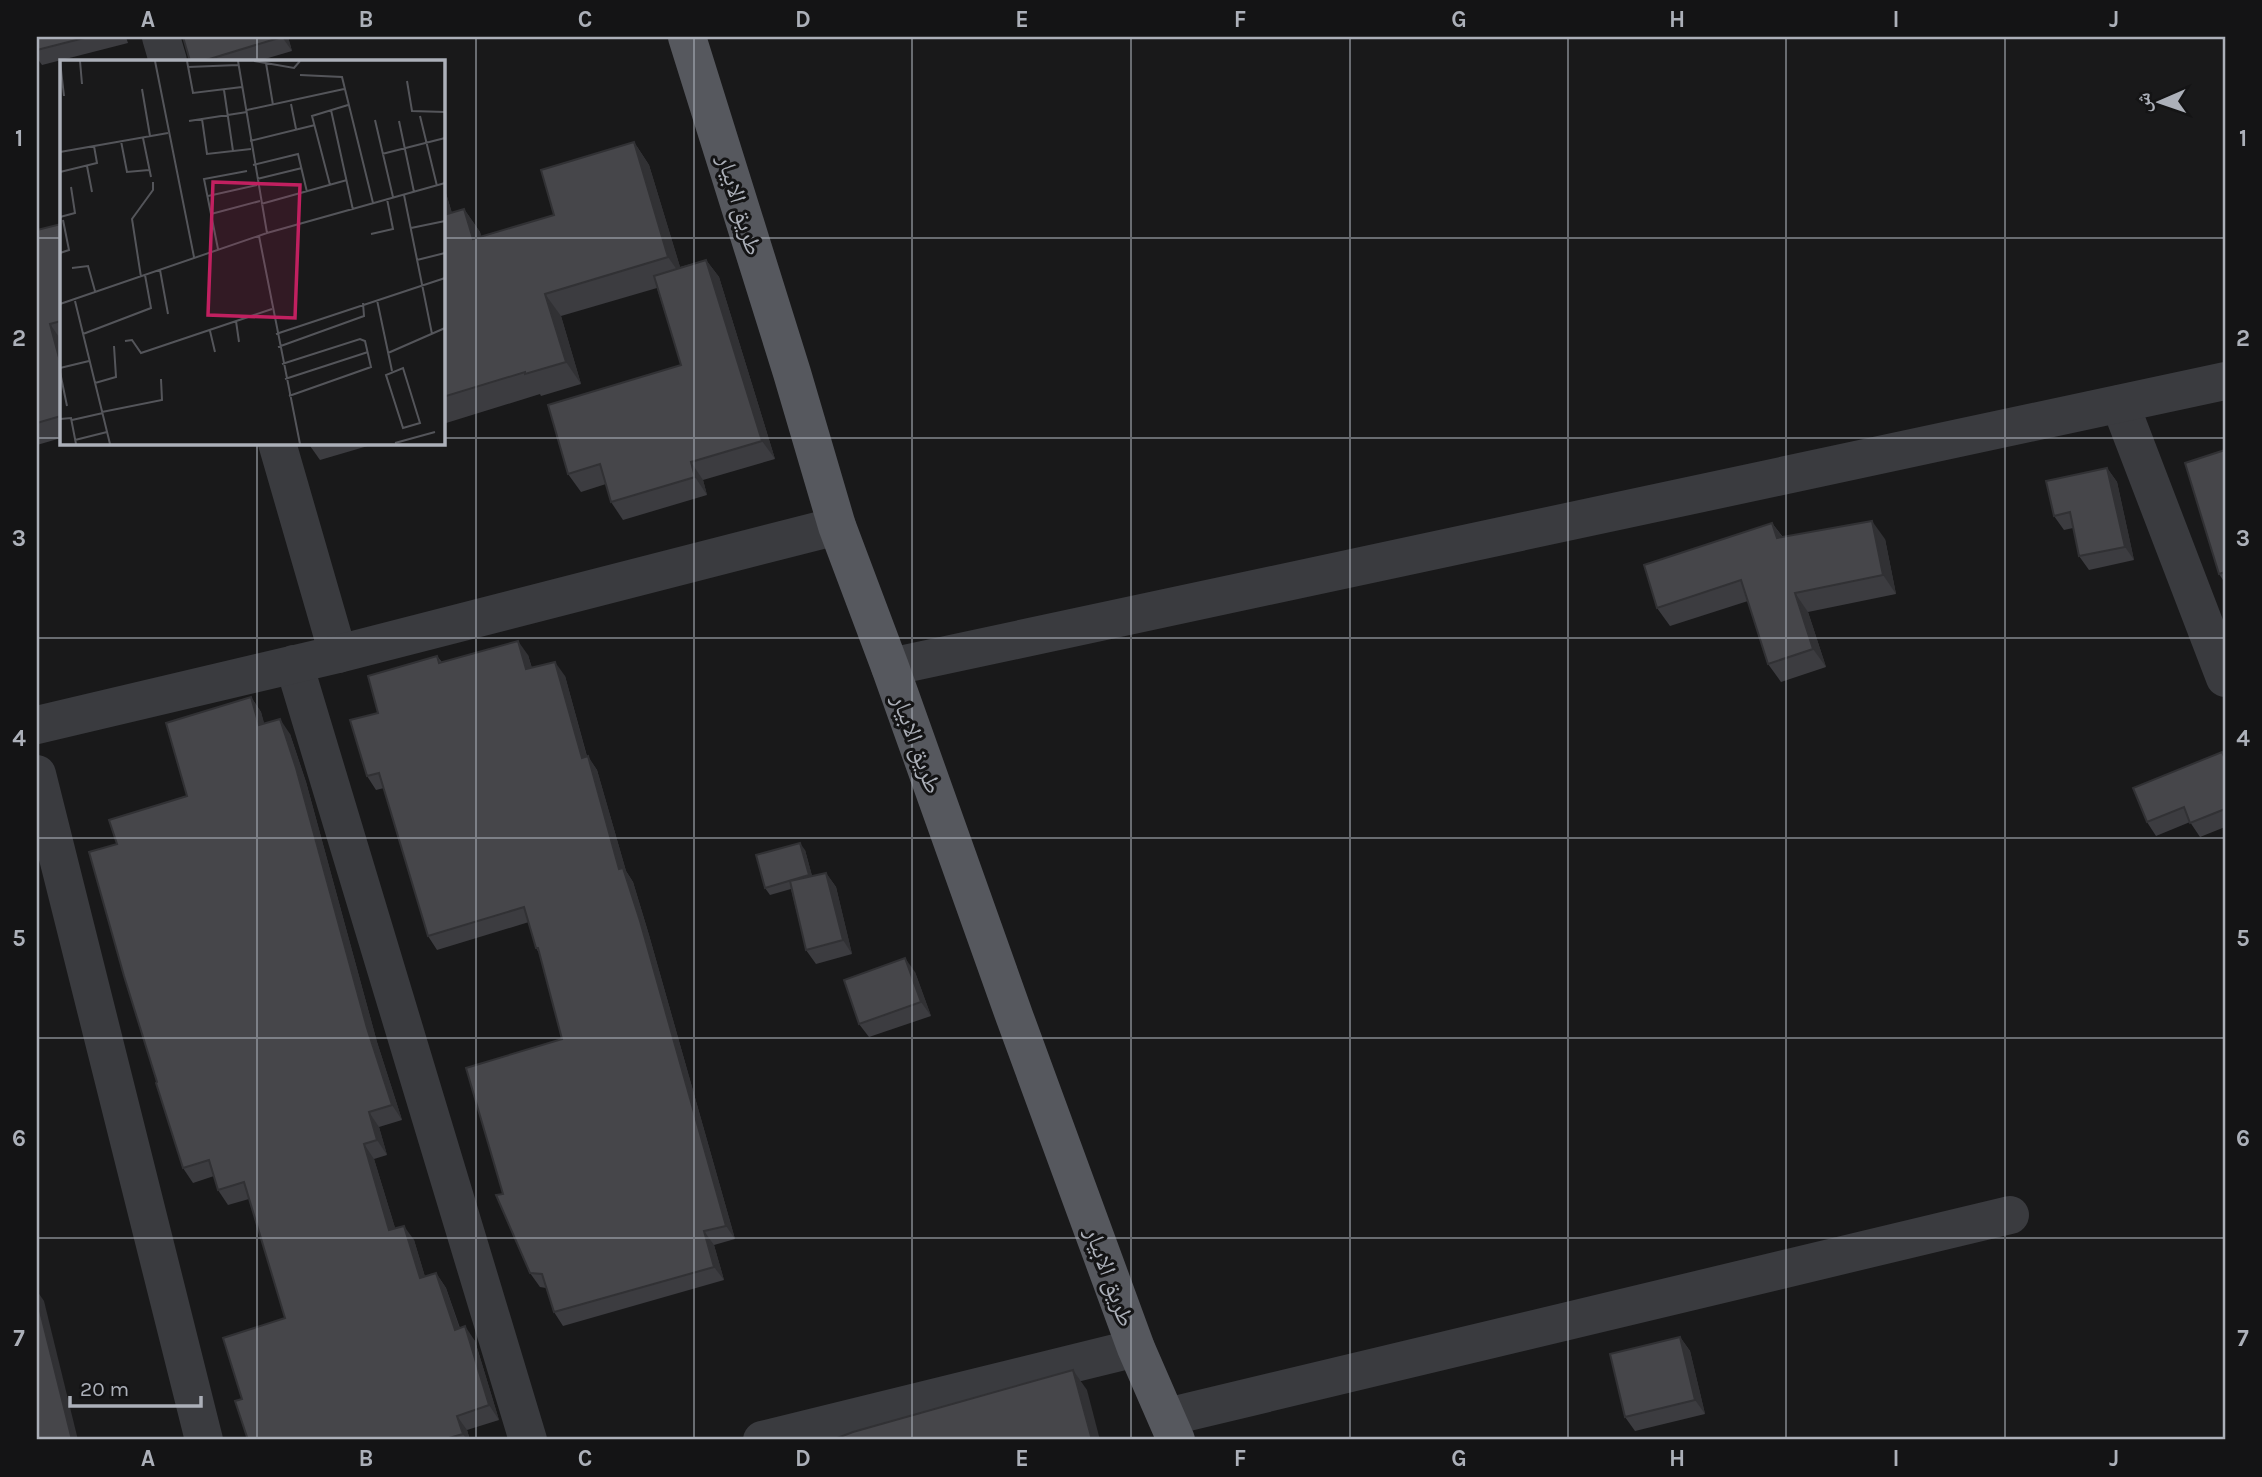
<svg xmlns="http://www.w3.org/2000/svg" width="2262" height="1477" viewBox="0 0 2262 1477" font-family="Karla,'Noto Naskh Arabic',sans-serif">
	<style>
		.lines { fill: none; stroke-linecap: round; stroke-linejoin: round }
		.minor { stroke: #3a3b3f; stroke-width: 38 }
		.major { stroke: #56585e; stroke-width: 38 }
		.wall { fill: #3c3c40 }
		.shaded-wall { fill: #313134 }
		.building { fill: #46464a; stroke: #313134; stroke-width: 2 }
		.grid { fill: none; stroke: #acb0b9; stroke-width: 2; stroke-opacity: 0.55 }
		.labels { text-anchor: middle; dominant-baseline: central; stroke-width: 6; stroke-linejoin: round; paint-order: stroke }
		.street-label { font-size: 24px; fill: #acb0b9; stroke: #141415 }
		.inset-road { fill: none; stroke: #54555a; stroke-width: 2 }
		.view { fill: #c12060; fill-opacity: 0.15; stroke: #c12060; stroke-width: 3.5 }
		.inset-edge { fill: none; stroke: #acb0b9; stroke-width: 3.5 }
		.neatline { fill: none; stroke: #acb0b9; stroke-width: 2.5 }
		.grid-label { font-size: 23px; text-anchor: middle; font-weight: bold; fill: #acb0b9 }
	</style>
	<rect width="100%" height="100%" fill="#19191a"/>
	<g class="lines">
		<g class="minor">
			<path d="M 161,37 L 168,61"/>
			<path d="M 2120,404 L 2225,678"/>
			<path d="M 277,443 L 338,654"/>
			<path d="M 294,664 L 528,1440"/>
			<path d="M 890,667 L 2225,381"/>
			<path d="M 37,725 L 338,654 L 837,526"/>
			<path d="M 37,774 L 204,1440"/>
			<path d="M 1167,1417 L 2010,1215"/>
			<path d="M 762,1440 L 1136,1348"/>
		</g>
		<path class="major" d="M 687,37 L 792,373 L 837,526 L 890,667 L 1015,1018 L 1136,1348 L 1176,1440"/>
	</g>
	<g class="wall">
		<path d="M 37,37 L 126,37 L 128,43 L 42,65 L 37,58 Z"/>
		<path d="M 183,37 L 288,37 L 292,51 L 258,61 L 190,61 Z"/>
		<path d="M 634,142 L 649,165 L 680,267 L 706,260 L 719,277 L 775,459 L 703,480 L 707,495 L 623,520 L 611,502 L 606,484 L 581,492 L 568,474 L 681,365 L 657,288 L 561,316 L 581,384 L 541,396 L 540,394 L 443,424 L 443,183 L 452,213 L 464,209 L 480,232 L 481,237 L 554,215 Z"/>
		<path d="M 61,224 L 61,438 L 37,445 L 37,230 Z"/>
		<path d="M 308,443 L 378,443 L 320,460 Z"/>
		<path d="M 2225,450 L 2225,583 L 2219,574 Z"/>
		<path d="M 2107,468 L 2117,482 L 2134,560 L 2089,570 L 2079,556 L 2073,528 L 2064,530 L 2054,516 Z"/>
		<path d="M 1772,523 L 1783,537 L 1885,539 L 1896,594 L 1808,612 L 1826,667 L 1781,682 L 1768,664 L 1748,601 L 1670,626 L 1657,608 Z"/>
		<path d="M 528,655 L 532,668 L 565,676 L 587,756 L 597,770 L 626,871 L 633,882 L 649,935 L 735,1239 L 714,1245 L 724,1280 L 563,1326 L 554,1312 L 546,1288 L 540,1287 L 530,1273 L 503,1194 L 562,1039 L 539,953 L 536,948 L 529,922 L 437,950 L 428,936 L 384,788 L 376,790 L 367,776 L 378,713 L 437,656 L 442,662 Z"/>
		<path d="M 251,697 L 261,712 L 264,724 L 290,734 L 306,782 L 377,1042 L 402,1120 L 379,1127 L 387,1155 L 374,1159 L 395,1228 L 414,1240 L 425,1277 L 436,1273 L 446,1288 L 460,1328 L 475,1341 L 499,1420 L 467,1430 L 470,1440 L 248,1440 L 242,1399 L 285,1318 L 249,1199 L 228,1205 L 218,1190 L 214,1176 L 193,1183 L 183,1168 L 157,1082 L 117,844 L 187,796 Z"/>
		<path d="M 2225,756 L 2225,827 L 2200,837 L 2190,822 L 2156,836 L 2147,822 Z"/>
		<path d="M 805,850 L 812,876 L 826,873 L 836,887 L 852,954 L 816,964 L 806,950 L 791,889 L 770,895 L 765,888 Z"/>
		<path d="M 915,972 L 931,1016 L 869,1037 L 859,1024 Z"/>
		<path d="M 1680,1337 L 1690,1351 L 1705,1414 L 1635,1431 L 1625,1417 Z"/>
	</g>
	<g class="shaded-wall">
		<path d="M 282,37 L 288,37 L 292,51 Z"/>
		<path d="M 634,142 L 649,165 L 684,280 L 668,257 Z"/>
		<path d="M 443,183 L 459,238 L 444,215 L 443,212 Z"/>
		<path d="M 464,209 L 480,232 L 489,261 L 473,239 Z"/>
		<path d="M 706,260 L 719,277 L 775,459 L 762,441 Z"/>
		<path d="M 545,294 L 561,316 L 581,384 L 566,362 Z"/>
		<path d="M 50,324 L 61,340 L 61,365 Z"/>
		<path d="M 691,462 L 703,480 L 707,495 L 695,477 Z"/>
		<path d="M 2107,468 L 2117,482 L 2134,560 L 2125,547 Z"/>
		<path d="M 1872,521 L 1885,539 L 1896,594 L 1883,575 Z"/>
		<path d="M 1772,523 L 1785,541 L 1777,538 Z"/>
		<path d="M 1795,593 L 1808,612 L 1826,667 L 1813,649 Z"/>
		<path d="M 518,641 L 528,655 L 536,683 L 526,669 Z"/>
		<path d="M 555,662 L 565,676 L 591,772 L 582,758 Z"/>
		<path d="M 251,697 L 261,712 L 269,740 L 259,725 Z"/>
		<path d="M 280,719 L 290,734 L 306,782 L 377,1042 L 402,1120 L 392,1105 L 367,1028 Z"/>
		<path d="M 588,756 L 597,770 L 626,871 L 633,882 L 649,935 L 735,1239 L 726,1226 L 619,869 Z"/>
		<path d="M 800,843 L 805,850 L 814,883 L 809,875 Z"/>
		<path d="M 826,873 L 836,887 L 852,954 L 843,940 Z"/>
		<path d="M 905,958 L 915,972 L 931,1016 L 921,1002 Z"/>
		<path d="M 369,1112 L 379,1127 L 387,1155 L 377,1140 Z"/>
		<path d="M 364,1144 L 374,1159 L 400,1244 L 389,1230 Z"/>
		<path d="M 404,1226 L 414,1240 L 430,1293 L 420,1278 Z"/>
		<path d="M 704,1231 L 714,1245 L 724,1280 L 714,1267 Z"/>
		<path d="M 436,1273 L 446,1288 L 465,1345 L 455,1330 Z"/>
		<path d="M 37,1291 L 44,1301 L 78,1440 L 72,1440 L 37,1299 Z"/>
		<path d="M 465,1326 L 475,1341 L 499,1420 L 489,1405 Z"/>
		<path d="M 1680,1337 L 1690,1351 L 1705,1414 L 1695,1400 Z"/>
		<path d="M 1073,1370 L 1087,1390 L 1100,1440 L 1092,1440 Z"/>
		<path d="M 457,1416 L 467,1430 L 470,1440 L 467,1440 L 463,1434 Z"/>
	</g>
	<g class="building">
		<path d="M 37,37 L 88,37 L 37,50 Z"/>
		<path d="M 183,37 L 282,37 L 203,61 L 190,61 Z"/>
		<path d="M 634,142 L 668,257 L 545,294 L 566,362 L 525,374 L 525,372 L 443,397 L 443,212 L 444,215 L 464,209 L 473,239 L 554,215 L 541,170 Z"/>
		<path d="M 61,224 L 61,321 L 50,324 L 61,365 L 61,416 L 37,423 L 37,230 Z"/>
		<path d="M 706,260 L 762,441 L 691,462 L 695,477 L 611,502 L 600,464 L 568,474 L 548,405 L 681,365 L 654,276 Z"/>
		<path d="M 2225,450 L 2225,572 L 2219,574 L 2185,463 Z"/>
		<path d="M 2107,468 L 2125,547 L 2079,556 L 2070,512 L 2054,516 L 2046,481 Z"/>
		<path d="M 1872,521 L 1883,575 L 1795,593 L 1813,649 L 1768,664 L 1741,580 L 1657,608 L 1644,565 L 1772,523 L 1777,538 Z"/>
		<path d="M 518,641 L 526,669 L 555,662 L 582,758 L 588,756 L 619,869 L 623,868 L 640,921 L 726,1226 L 704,1231 L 714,1267 L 554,1312 L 542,1274 L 530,1273 L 496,1195 L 503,1194 L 466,1068 L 562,1039 L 538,948 L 536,948 L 524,907 L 428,936 L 379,773 L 367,776 L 350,720 L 378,713 L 368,676 L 437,656 L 439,663 Z"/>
		<path d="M 251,697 L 259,725 L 280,719 L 296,768 L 367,1028 L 392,1105 L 369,1112 L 377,1140 L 364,1144 L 389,1230 L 404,1226 L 420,1278 L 436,1273 L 455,1330 L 465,1326 L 489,1405 L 457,1416 L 463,1434 L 442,1440 L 248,1440 L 235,1401 L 242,1399 L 223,1338 L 285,1318 L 244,1182 L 218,1190 L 209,1160 L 183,1168 L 156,1083 L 157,1082 L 124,976 L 89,852 L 117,844 L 109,820 L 187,796 L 166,723 Z"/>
		<path d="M 2222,752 L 2225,759 L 2225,809 L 2190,823 L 2184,807 L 2147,822 L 2133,788 Z"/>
		<path d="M 800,843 L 809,875 L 765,888 L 756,855 Z"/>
		<path d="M 826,873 L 843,940 L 806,950 L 790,881 Z"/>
		<path d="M 905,958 L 921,1002 L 859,1024 L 844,980 Z"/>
		<path d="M 37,1299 L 72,1440 L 37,1440 Z"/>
		<path d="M 1680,1337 L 1695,1400 L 1625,1417 L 1610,1354 Z"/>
		<path d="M 1073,1370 L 1092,1440 L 832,1440 L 853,1432 Z"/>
	</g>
	<path class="grid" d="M 257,37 L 257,61M 476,37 L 476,1440M 694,37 L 694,1440M 912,37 L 912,1440M 1131,37 L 1131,1440M 1350,37 L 1350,1440M 1568,37 L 1568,1440M 1786,37 L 1786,1440M 2005,37 L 2005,1440M 37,238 L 61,238M 443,238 L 2225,238M 37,438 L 61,438M 443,438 L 2225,438M 257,443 L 257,1440M 37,638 L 2225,638M 37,838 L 2225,838M 37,1038 L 2225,1038M 37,1238 L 2225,1238"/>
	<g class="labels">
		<g class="street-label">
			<text transform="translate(740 205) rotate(73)">طريق الابيار</text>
			<text transform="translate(917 744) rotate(70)">طريق الابيار</text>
			<text transform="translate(1110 1277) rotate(70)">طريق الابيار</text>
		</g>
	</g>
	<g transform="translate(60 60)">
		<rect width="385" height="385" fill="#19191a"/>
		<path class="inset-road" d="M 0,1 L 4,36M 20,1 L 22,24M 95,1 L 134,197M 127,1 L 133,33 L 182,27M 178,1 L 207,173M 194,1 L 234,8 L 240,1M 206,3 L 213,45M 128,7 L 178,5M 240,15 L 282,17 L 313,143M 347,21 L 352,51 L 385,52M 82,29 L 90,76M 164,30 L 173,91M 231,44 L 236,69M 187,50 L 284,29M 271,50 L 293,150M 360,56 L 377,126M 142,59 L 147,94 L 191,89M 315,60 L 333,137M 129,61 L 187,52M 339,61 L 354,132M 83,78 L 91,117M 61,81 L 67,112 L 89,110M 190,81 L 255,65M 0,92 L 108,73M 322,94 L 385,78M 193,105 L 238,94 L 247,132M 27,106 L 32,132M 0,112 L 37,103 L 34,86M 197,119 L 242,108M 270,125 L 252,56 L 288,45M 344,135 L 372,274M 148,136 L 197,125M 201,144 L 287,120M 151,154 L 144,119 L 187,111M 0,157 L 15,153 L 11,127M 351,168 L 385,161M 311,174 L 333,169 L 327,139M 199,176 L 240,384M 158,189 L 151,154 L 200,141M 0,193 L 9,190 L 3,160M 357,200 L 385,193M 12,208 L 28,206 L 35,231M 100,210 L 108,254M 81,217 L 72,159 L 93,130 L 93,122M 317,240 L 332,311M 15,241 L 50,384M 0,244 L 207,173 L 385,123M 176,261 L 179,282M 150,271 L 155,292M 23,274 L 91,248 L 85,215M 216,274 L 385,218M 65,281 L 72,280 L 81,293 L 212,249M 218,287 L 304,256 L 303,243M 328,293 L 385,268M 222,304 L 300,279 L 305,281 L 311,307 L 229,336M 0,308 L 29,301M 343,308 L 360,363 L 343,368 L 326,315 ZM 0,312 L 7,346M 225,319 L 308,292M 35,323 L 56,317 L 54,286M 42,352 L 102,340 L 101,319M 0,359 L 11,358 L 16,384M 12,360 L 43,353M 15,380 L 47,372M 335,383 L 375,372"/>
		<path class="view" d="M 153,122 L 240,125 L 235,258 L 148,255 Z"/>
		<rect width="385" height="385" class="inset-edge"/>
	</g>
	<rect width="2262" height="1477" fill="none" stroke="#141415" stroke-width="77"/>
	<g transform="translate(2160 102) rotate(268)" stroke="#141415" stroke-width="5" paint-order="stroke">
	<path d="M0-5L12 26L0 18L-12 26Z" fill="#acb0b9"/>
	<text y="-10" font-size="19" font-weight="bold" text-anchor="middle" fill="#acb0b9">ش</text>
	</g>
	<path d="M70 1396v10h131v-10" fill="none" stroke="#acb0b9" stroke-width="3.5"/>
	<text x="80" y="1396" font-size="21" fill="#acb0b9" stroke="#141415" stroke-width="5" paint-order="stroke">20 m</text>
	<rect x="38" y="38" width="2186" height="1400" class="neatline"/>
	<g class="grid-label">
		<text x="148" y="27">A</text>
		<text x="366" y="27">B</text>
		<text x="585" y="27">C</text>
		<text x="803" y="27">D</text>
		<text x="1022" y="27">E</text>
		<text x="1240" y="27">F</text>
		<text x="1459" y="27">G</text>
		<text x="1677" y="27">H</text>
		<text x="1896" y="27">I</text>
		<text x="2114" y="27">J</text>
		<text x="19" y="146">1</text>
		<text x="2243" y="146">1</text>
		<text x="19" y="346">2</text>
		<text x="2243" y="346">2</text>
		<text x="19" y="546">3</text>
		<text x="2243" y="546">3</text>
		<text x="19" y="746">4</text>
		<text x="2243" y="746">4</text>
		<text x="19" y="946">5</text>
		<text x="2243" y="946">5</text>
		<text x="19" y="1146">6</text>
		<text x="2243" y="1146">6</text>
		<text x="19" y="1346">7</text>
		<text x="2243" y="1346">7</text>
		<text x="148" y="1466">A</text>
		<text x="366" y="1466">B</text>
		<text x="585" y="1466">C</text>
		<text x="803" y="1466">D</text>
		<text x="1022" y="1466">E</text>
		<text x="1240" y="1466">F</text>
		<text x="1459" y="1466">G</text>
		<text x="1677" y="1466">H</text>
		<text x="1896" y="1466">I</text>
		<text x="2114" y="1466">J</text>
	</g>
</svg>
